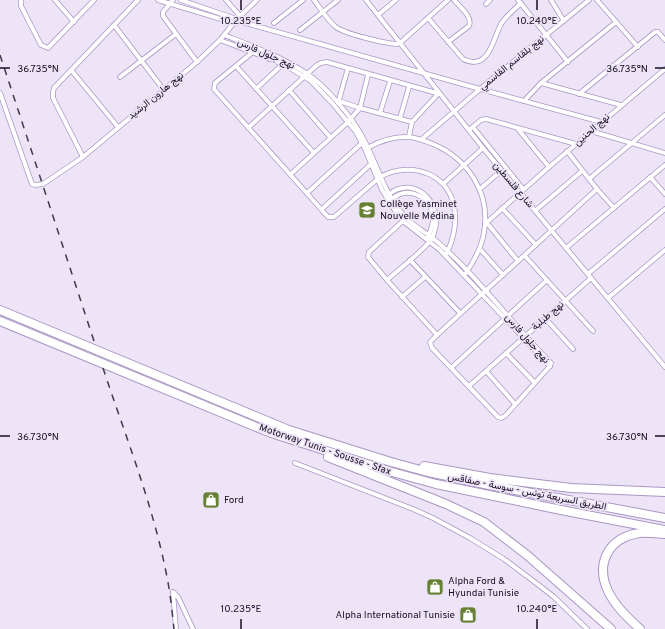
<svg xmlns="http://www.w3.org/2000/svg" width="665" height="629" viewBox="0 0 665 629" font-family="Overpass,Vazirmatn,sans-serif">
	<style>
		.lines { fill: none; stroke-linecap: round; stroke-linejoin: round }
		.minor-casing { stroke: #aa96c4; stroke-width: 5.5 }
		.motorway-casing { stroke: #aa96c4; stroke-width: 10 }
		.minor { stroke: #fff; stroke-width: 4 }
		.motorway { stroke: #fff; stroke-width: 8 }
		.rail { stroke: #41394b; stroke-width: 1.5; stroke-dasharray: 7 7; stroke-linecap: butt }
		.ticks { fill: none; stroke: #170f20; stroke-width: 1.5 }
		.labels { text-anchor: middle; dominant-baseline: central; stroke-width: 3.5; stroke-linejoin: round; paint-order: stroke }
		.street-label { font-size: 10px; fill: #170f20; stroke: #ede4f8 }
		.poi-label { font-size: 10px; fill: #170f20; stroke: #ede4f8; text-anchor: start }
		.ticks-label { font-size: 10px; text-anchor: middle; fill: #170f20; stroke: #ede4f8; stroke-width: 3.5; stroke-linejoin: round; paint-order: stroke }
	</style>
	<rect width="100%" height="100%" fill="#ede4f8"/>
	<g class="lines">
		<g class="minor-casing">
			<g id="minor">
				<path d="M 21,0 L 21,6 L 41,45 L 48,48 L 94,0"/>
				<path d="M 55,0 L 74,22"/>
				<path d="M 158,0 L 234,23 L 242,22 L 480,89 L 601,122"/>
				<path d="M 173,0 L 163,12 L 163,16 L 197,62"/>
				<path d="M 181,0 L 239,20"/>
				<path d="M 226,0 L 240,16"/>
				<path d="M 314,0 C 321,9 327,20 336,27 C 345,34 384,43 396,44 L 400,43 L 448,0"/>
				<path d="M 366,0 L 483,148 L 665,367"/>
				<path d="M 518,0 L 568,62"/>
				<path d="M 551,0 L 564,21"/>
				<path d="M 597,0 L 638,47"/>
				<path d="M 486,4 L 490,0"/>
				<path d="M 378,15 L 396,0"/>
				<path d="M 428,18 L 463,59 C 489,72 493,39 501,24 C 506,16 514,10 521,3"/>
				<path d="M 274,23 L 303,0"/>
				<path d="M 114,25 L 163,89"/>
				<path d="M 300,30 L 338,0"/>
				<path d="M 224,35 C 252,46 280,56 306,73 C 325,85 353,118 363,138 C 377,163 383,191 402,213 C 409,223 420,229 430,236 C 440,243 448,252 457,260 C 490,293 518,330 551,363 L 550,366"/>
				<path d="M 220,40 L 283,64 L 311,81 L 333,104 L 356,132 L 365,149 L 382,190 L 394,209 L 403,221 L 440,250 L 550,366"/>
				<path d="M 448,42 L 469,26 C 473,17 460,7 454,0"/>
				<path d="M 254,51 L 215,83 L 214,89 L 328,217 L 334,217 L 380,177 C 413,159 453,175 455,214 C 456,227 452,242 447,253"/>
				<path d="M 236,66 L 314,153"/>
				<path d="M 72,71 L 118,127"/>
				<path d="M 120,77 L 176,34"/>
				<path d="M 541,83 L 621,105"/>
				<path d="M 256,89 L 283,64"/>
				<path d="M 289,90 L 330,137"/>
				<path d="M 0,93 L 32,184 L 35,185 L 43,184 L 83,157 L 197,62 L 220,40 L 237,19 L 257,0"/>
				<path d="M 579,94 L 655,32 L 658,32 L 665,40"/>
				<path d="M 339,101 L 360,108 L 412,122"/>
				<path d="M 524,101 L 541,83 L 616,22"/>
				<path d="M 338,103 L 348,68"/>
				<path d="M 380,113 L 390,81"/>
				<path d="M 400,118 L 409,87"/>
				<path d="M 473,127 L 523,189"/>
				<path d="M 248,128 L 317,65 L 321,63 L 327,62 L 440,94"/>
				<path d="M 518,129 L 549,167"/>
				<path d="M 469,130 L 481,120 L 486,119 L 576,144"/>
				<path d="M 591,131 L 665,153"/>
				<path d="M 409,136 L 412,122 L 438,94"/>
				<path d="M 422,139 L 480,89 L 589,0"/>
				<path d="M 367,148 C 380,141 393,136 407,137 C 416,137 425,141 433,144 C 468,159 491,193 484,232 C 482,247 474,261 466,273"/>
				<path d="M 567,151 L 597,189 L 614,208"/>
				<path d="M 83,157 L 53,98 L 53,92 L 54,88 L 138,0"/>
				<path d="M 291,174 L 348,122 L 360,108 L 368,75"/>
				<path d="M 650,177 L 665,194"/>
				<path d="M 589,179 L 665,115"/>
				<path d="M 443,184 L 483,148"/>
				<path d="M 480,189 L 501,171"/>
				<path d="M 308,192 L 362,143"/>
				<path d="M 392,199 C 407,186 429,195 433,215 C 434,222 431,230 428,237"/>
				<path d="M 502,208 L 536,245"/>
				<path d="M 322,209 L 371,164"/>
				<path d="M 535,211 L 582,171"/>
				<path d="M 404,220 L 369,252 L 368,257 L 387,280 L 437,335"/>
				<path d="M 487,223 L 518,261"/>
				<path d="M 485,224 L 549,167 L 665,69"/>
				<path d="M 566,248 L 665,165"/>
				<path d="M 480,249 L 503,275"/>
				<path d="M 525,256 L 593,331"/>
				<path d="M 410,260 L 460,313"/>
				<path d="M 588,274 L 665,209"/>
				<path d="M 387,280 C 397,271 427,248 432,238 C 447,207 417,173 389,194"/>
				<path d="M 402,297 L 425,277"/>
				<path d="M 608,298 L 665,250"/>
				<path d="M 545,318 L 573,349"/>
				<path d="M 506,353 L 534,382"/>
				<path d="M 550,366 L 505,416 L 501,418 L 498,417 L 432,348 L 430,342 L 437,335 L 597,189"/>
				<path d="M 451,368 L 547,280"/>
				<path d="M 486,371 L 515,404"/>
				<path d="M 469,386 L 591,278"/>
				<path d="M 295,463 L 413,509 L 433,518 L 470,538 L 504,559 L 536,583 L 554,597 L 587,629"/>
				<path d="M 173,592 L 178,597 L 193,629"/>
				<path d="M 173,592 L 176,629"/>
			</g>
		</g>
		<g class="motorway-casing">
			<g id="motorway">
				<path d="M 0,310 L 255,416 L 289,430 L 391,462 L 424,471 L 489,485 L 665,518"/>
				<path d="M 0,321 L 271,433 L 392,472 L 436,484 L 561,510 L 665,530"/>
				<path d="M 328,457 L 446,504 L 484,522 L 527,555 L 611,629"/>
				<path d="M 424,466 L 490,478 L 571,488 L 665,492"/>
				<path d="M 640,629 C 628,618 615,606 608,591 C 595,563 609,537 640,533 C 648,532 657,534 665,534"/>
			</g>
		</g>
		<use href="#minor" class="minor"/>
		<use href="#motorway" class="motorway"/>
		<g class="rail">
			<path d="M 0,55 L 94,341"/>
			<path d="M 103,368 C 125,435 152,502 166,572 C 170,591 172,610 174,629"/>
		</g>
	</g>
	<path class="ticks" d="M 241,0 L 241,10M 537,0 L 537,10M 0,68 L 10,68M 655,68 L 665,68M 0,436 L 10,436M 655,436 L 665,436M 241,619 L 241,629M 537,619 L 537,629"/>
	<defs>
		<g id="school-square" transform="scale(0.9)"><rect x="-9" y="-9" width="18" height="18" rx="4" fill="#678033" stroke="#ede4f8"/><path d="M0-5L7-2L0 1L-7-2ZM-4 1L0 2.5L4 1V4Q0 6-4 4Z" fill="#fff"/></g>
		<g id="shop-square" transform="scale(0.9)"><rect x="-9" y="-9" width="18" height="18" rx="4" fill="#678033" stroke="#ede4f8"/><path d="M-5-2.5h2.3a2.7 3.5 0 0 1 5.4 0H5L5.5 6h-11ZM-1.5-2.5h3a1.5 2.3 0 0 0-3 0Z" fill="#fff"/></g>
	</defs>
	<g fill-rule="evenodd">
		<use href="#school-square" x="367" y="210"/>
		<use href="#shop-square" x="211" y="500"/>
		<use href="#shop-square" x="435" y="587"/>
		<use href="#shop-square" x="468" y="615"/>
	</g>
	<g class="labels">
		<g class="street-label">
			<text transform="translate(266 54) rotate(24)">نهج جلول فارس</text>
			<text transform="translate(512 63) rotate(-39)">نهج بلقاسم القاسمي</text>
			<text transform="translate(156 96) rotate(-39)">نهج هارون الرشيد</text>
			<text transform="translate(592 130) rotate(-41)">نهج الحنين</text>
			<text transform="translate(513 185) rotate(50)">شارع فلسطين</text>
			<text transform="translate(548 316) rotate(-41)">نهج طبلبة</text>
			<text transform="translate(527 339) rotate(49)">نهج جلول فارس</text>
			<text transform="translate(325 450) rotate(19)">Motorway Tunis - Sousse - Sfax</text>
			<text transform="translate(527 492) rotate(11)">الطريق السريعة تونس - سوسة - صفاقس</text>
		</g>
		<g class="poi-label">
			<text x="380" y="204">Collège Yasminet<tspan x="380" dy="12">Nouvelle Médina</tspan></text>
			<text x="224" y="500">Ford</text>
			<text x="448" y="581">Alpha Ford &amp;<tspan x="448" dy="12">Hyundai Tunisie</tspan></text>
			<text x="455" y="615" text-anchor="end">Alpha International Tunisie</text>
		</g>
	</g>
	<g class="ticks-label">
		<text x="241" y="24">10.235°E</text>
		<text x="537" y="24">10.240°E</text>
		<text x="38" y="72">36.735°N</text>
		<text x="627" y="72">36.735°N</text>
		<text x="38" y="440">36.730°N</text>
		<text x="627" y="440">36.730°N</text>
		<text x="241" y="612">10.235°E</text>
		<text x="537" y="612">10.240°E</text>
	</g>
</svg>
